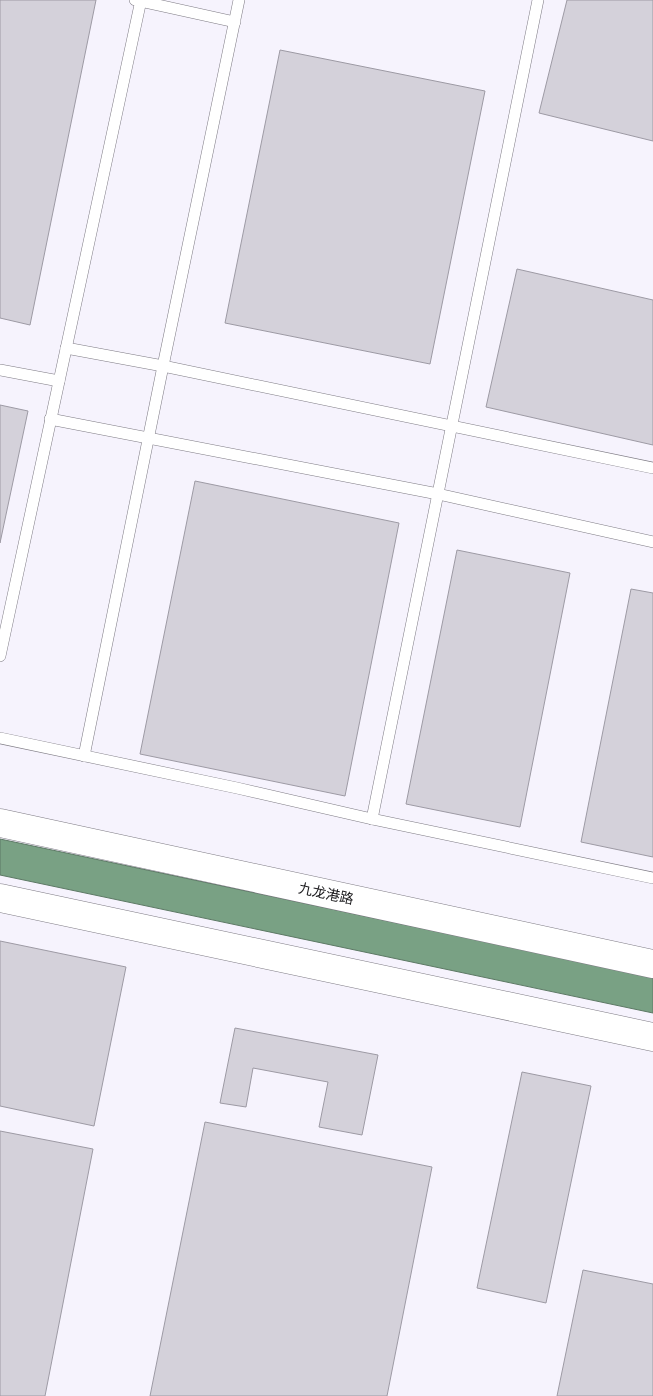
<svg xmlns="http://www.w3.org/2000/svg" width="653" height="1396" viewBox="0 0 653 1396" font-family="'Fira Sans','Noto Sans SC',sans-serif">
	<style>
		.water { fill: #79a184; stroke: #5d7965 }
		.building { fill: #d4d1da; stroke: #9d9aa4 }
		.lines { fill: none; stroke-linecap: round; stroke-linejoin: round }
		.service-casing { stroke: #7e7b84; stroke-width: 12 }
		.tertiary-casing { stroke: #7e7b84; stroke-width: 29 }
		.service { stroke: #fff; stroke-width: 11 }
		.tertiary { stroke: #fff; stroke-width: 28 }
		.labels { text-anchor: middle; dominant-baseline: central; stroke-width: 4; stroke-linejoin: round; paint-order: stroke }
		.street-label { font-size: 14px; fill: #1c1b1e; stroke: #fff }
	</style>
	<rect width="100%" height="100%" fill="#f6f3fd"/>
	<path class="water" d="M 0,839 L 653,977 L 653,1013 L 0,875 Z"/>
	<g class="building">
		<path d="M 0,0 L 96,0 L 30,325 L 0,318 Z"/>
		<path d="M 567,0 L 653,0 L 653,141 L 539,113 Z"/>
		<path d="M 280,50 L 485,91 L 430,364 L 225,323 Z"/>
		<path d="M 517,269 L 653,300 L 653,445 L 486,407 Z"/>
		<path d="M 0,405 L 28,411 L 0,543 Z"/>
		<path d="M 195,481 L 399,523 L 345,796 L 140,754 Z"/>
		<path d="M 457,550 L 570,573 L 520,827 L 406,804 Z"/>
		<path d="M 631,589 L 653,593 L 653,857 L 581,842 Z"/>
		<path d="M 0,941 L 126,967 L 94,1126 L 0,1106 Z"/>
		<path d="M 235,1028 L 378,1055 L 362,1135 L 319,1127 L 328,1082 L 253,1068 L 246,1107 L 220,1103 Z"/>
		<path d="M 522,1072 L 591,1086 L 546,1303 L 477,1288 Z"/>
		<path d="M 205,1122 L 432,1167 L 387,1396 L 150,1396 Z"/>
		<path d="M 0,1131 L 93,1149 L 45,1396 L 0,1396 Z"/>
		<path d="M 583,1270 L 653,1284 L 653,1396 L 557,1396 Z"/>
	</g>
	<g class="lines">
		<g class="service-casing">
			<g id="service">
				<path d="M 135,0 L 235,22"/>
				<path d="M 66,348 L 163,366 L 653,468"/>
				<path d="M 0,370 L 59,381"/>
				<path d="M 50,419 L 438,494 L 653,542"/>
				<path d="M 0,656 L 141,0"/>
				<path d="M 0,738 L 237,788 L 372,819 L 653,878"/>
				<path d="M 84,756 L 163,366 L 239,0"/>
				<path d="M 372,819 L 538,0"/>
			</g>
		</g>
		<g class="tertiary-casing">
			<g id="tertiary">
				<path d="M 0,823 L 653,964"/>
				<path d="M 0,898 L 653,1037"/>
			</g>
		</g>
		<use href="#service" class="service"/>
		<use href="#tertiary" class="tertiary"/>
	</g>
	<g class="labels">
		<g class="street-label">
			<text transform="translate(326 894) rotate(12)">九龙港路</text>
		</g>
	</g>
</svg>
